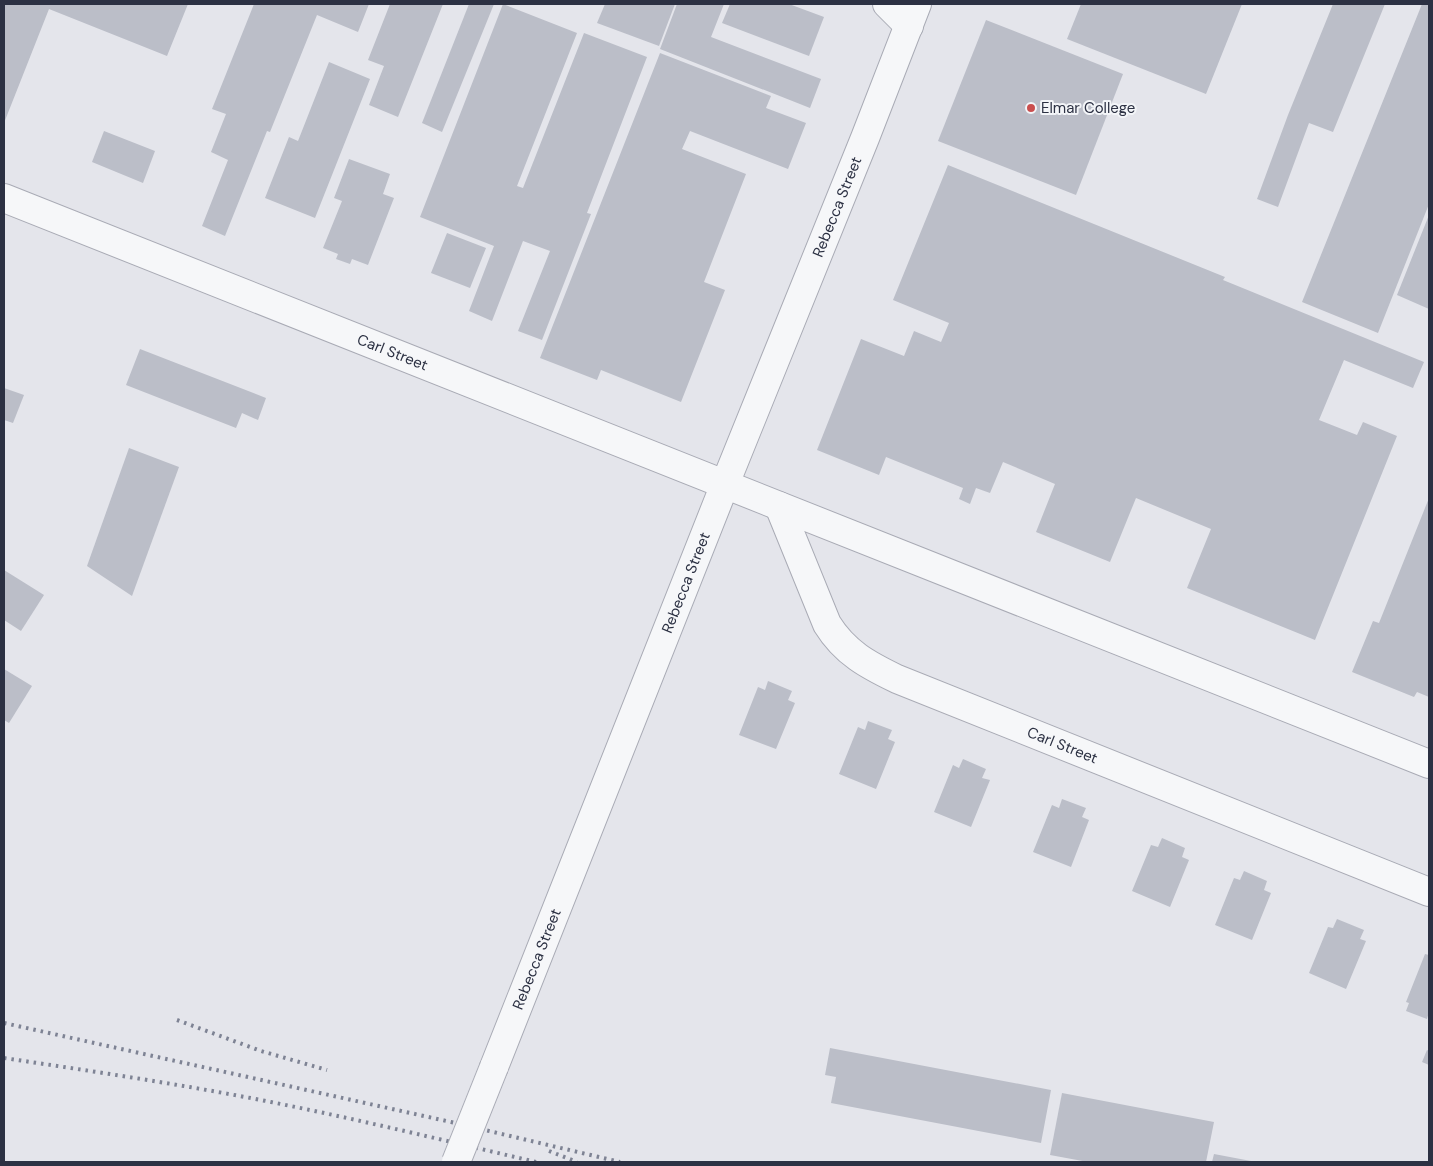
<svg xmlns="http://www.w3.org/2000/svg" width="1433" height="1166" viewBox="0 0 1433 1166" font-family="'DM Sans',sans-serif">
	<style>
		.building { fill: #bbbec8 }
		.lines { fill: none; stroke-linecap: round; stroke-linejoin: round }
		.minor-casing { stroke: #a9abb5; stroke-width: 30 }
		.minor { stroke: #f6f7f9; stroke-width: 28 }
		.rail { stroke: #7e8394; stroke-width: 4; stroke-dasharray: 2.5 5; stroke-linecap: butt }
		.minor-bridge-casing { stroke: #a9abb5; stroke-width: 30; stroke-linecap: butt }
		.minor-bridge { stroke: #f6f7f9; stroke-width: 28 }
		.poi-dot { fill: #ca4f4f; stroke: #f3f5f8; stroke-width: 2 }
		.labels { text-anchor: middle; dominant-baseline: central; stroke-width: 4; stroke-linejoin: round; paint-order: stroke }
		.poi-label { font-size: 15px; fill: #2c3143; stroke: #f3f5f8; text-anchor: start }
		.street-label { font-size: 15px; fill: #2c3143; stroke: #f3f5f8 }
	</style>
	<rect width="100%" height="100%" fill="#e4e5eb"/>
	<g class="building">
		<path d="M 4,4 L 188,4 L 167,56 L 49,9 L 4,123 Z"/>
		<path d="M 254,4 L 369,4 L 358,32 L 317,15 L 270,132 L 267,131 L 225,236 L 202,226 L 228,160 L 211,152 L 226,114 L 212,109 Z"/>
		<path d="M 390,4 L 443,4 L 398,117 L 369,105 L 384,66 L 368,60 Z"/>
		<path d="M 469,4 L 494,4 L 442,132 L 422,123 Z"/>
		<path d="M 503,4 L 577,33 L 517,186 L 523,188 L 584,33 L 647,57 L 587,213 L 591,214 L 542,340 L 518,331 L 550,251 L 523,241 L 492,321 L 469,311 L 494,246 L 420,217 Z"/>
		<path d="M 605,4 L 675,4 L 659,46 L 597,23 Z"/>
		<path d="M 677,4 L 724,4 L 711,37 L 821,79 L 810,108 L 660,49 Z"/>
		<path d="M 730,4 L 789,4 L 824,17 L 809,56 L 722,23 Z"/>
		<path d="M 1081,4 L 1242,4 L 1206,94 L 1067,39 Z"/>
		<path d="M 1333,4 L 1385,4 L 1333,132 L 1309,123 L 1278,207 L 1257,199 L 1288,115 Z"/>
		<path d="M 1422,4 L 1429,5 L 1429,150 L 1428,154 L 1429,154 L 1429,204 L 1378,333 L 1302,302 Z"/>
		<path d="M 986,20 L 1123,74 L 1076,195 L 938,141 Z"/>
		<path d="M 660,53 L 771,96 L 766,108 L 806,123 L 788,169 L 690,131 L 682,149 L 746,174 L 704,282 L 725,290 L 681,402 L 601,370 L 597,380 L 540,358 Z"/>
		<path d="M 329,62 L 370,79 L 315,218 L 265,198 L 289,137 L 298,141 Z"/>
		<path d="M 104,131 L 155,151 L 143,183 L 92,162 Z"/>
		<path d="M 349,159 L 390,174 L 383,194 L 394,198 L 368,265 L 352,259 L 350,264 L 336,259 L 338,254 L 323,248 L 342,201 L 334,198 Z"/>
		<path d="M 948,165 L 1225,277 L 1223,280 L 1424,362 L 1413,388 L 1344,360 L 1319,420 L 1357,435 L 1363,422 L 1397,436 L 1315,640 L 1187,588 L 1211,529 L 1136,498 L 1110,562 L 1036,532 L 1055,484 L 1003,462 L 990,493 L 976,488 L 970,504 L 959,499 L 963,488 L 886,457 L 879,475 L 817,450 L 861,339 L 904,356 L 914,331 L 941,342 L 949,323 L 893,300 Z"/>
		<path d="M 1429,215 L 1429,309 L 1397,295 Z"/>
		<path d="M 447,233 L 486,248 L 470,288 L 431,273 Z"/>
		<path d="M 140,349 L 266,398 L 258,420 L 242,413 L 236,428 L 126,385 Z"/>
		<path d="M 4,388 L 24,395 L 13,423 L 4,420 Z"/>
		<path d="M 129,448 L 179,467 L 132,596 L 87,566 Z"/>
		<path d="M 1429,498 L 1429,697 L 1417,692 L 1414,697 L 1352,672 L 1373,621 L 1379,623 Z"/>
		<path d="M 4,570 L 44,595 L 21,631 L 4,620 Z"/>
		<path d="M 4,669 L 32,686 L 9,723 L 4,720 Z"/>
		<path d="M 768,681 L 792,691 L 788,700 L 795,703 L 776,749 L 739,735 L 758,687 L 765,690 Z"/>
		<path d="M 868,721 L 892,730 L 888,739 L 895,742 L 876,789 L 839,774 L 858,727 L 865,730 Z"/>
		<path d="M 963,759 L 986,769 L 982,778 L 990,780 L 971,827 L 934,812 L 953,765 L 959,768 Z"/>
		<path d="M 1062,799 L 1086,808 L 1082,817 L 1089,820 L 1071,867 L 1033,852 L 1052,805 L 1059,808 Z"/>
		<path d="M 1162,838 L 1185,848 L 1182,857 L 1189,860 L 1170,907 L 1132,891 L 1151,845 L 1158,847 Z"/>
		<path d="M 1244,871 L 1267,881 L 1264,890 L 1271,893 L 1252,940 L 1215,925 L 1234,878 L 1240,880 Z"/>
		<path d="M 1337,919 L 1364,930 L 1360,939 L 1366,941 L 1346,989 L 1309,973 L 1328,927 L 1333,928 Z"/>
		<path d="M 1425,954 L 1429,955 L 1429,1012 L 1427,1019 L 1406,1011 L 1409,1003 L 1406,1002 Z"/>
		<path d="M 830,1048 L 1051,1090 L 1041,1143 L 831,1103 L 836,1077 L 825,1075 Z"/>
		<path d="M 1427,1050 L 1429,1051 L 1429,1065 L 1422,1062 Z"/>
		<path d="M 1062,1093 L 1214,1122 L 1206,1162 L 1088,1162 L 1050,1155 Z"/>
		<path d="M 1214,1154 L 1251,1161 L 1251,1162 L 1212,1162 Z"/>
	</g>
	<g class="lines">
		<g class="minor-casing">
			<g id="minor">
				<path d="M 887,4 L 909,26"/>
				<path id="s1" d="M 4,198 L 1429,764"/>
				<path id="s2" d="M 779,506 L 827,624 C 845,653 868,665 897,679 L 1429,892"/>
				<path id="s3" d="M 494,1067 L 725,484 L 865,138 L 917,4"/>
			</g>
		</g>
		<use href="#minor" class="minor"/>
		<g class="rail">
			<path d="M 177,1020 L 261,1051 L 327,1070"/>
			<path d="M 4,1023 L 451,1122 L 620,1162"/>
			<path d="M 4,1058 C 91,1071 179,1084 266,1101 C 357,1119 447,1141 536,1162"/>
			<path d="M 549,1151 L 577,1162"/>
		</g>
		<g class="minor-bridge-casing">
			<path id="minor-bridge" d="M 456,1162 L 494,1067"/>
		</g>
		<use href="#minor-bridge" class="minor-bridge"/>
	</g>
	<circle class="poi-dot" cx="1031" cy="108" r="5"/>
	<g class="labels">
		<g class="poi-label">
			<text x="1041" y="108">Elmar College</text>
		</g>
		<g class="street-label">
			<text stroke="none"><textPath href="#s3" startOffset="926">Rebecca Street</textPath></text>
			<text stroke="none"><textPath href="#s1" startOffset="418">Carl Street</textPath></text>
			<text stroke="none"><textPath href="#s3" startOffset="521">Rebecca Street</textPath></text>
			<text stroke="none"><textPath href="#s2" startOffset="396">Carl Street</textPath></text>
			<text stroke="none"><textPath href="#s3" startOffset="116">Rebecca Street</textPath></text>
		</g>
	</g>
	<rect width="1433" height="1166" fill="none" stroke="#2c3143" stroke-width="10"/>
</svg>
